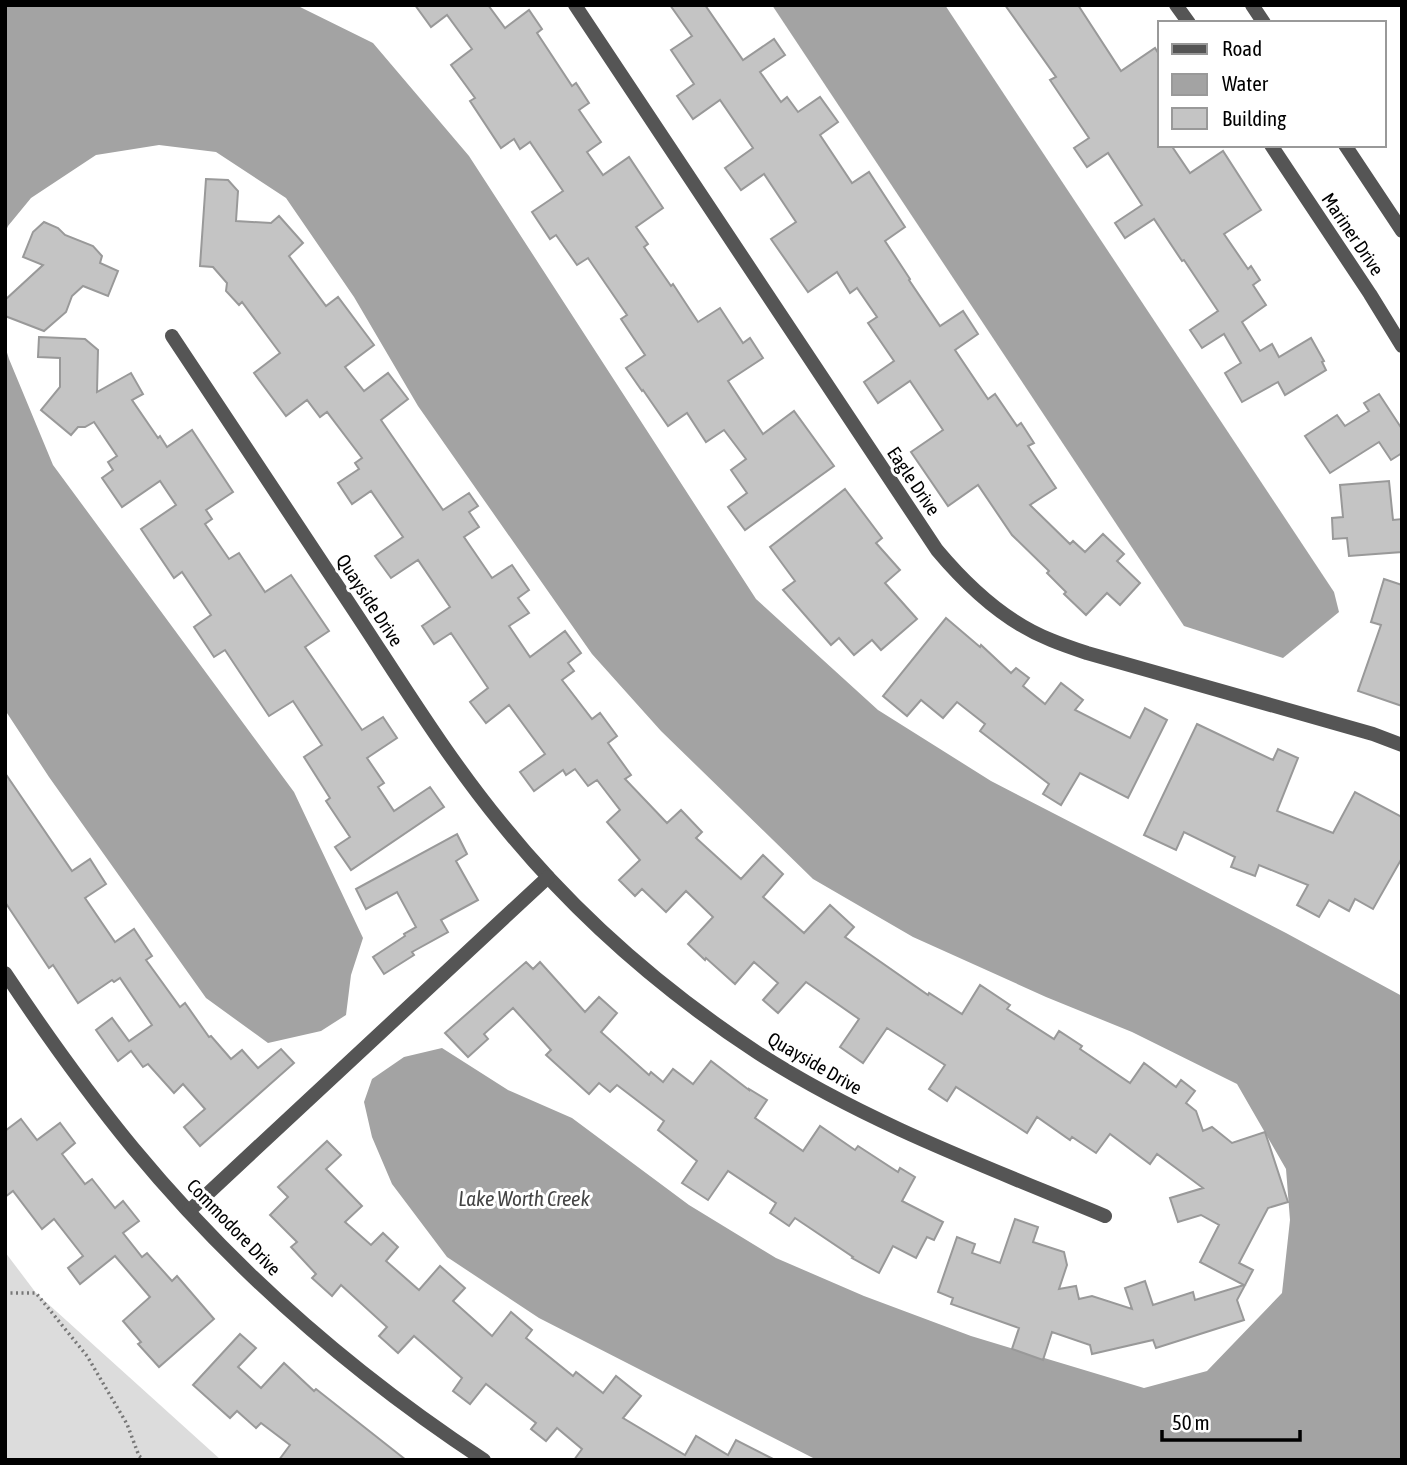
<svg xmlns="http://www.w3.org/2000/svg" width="1407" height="1465" viewBox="0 0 1407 1465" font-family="'Asap Condensed',sans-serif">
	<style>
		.grass { fill: #dcdcdc }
		.water { fill: #a3a3a3 }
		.building { fill: #c4c4c4; stroke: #999; stroke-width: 2 }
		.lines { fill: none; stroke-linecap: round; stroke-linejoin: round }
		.path { stroke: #777; stroke-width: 3.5; stroke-dasharray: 2 3.5; stroke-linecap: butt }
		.minor { stroke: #555; stroke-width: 14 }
		.tertiary { stroke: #555; stroke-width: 14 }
		.labels { text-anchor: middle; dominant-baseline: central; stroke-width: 6; stroke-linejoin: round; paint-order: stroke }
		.street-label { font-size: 19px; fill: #000; stroke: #fff }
		.water-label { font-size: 21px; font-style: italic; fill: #444; stroke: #fff }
	</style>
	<rect width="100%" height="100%" fill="#fff"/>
	<path class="grass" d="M 5,1252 L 36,1293 L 221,1460 L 5,1460 Z"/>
	<g class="water">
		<path d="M 5,5 L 296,5 L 373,43 L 469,156 L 756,599 L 878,710 L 991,781 L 1286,933 L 1402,996 L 1402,1460 L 817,1460 L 539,1318 L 447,1257 L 392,1184 L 372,1137 L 364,1102 L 372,1079 L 404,1057 L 442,1048 L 508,1090 L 572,1118 L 689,1205 L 776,1258 L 864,1296 L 971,1336 L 1144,1388 L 1207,1371 L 1282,1293 L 1290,1220 L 1286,1169 L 1237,1084 L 1132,1032 L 1046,997 L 913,937 L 813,879 L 661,731 L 592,654 L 418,406 L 354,297 L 286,198 L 216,152 L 159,145 L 96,155 L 31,198 L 8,226 L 5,233 Z"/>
		<path d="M 772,5 L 945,5 L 1334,592 L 1339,612 L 1283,658 L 1184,626 Z"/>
		<path d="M 5,346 L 9,359 L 53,465 L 294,792 L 363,938 L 351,975 L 346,1015 L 321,1031 L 268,1043 L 206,998 L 49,777 L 5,710 Z"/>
	</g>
	<g class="building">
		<path d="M 415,5 L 488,5 L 505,28 L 529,10 L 542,29 L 537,33 L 572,86 L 576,83 L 589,103 L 579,110 L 601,142 L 587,152 L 603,175 L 629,157 L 663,208 L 636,227 L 648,244 L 644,247 L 671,286 L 673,284 L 698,322 L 720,308 L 743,343 L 750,338 L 763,358 L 728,381 L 763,434 L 794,411 L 834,466 L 745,530 L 728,507 L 747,493 L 731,470 L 746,459 L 724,430 L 706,442 L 687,413 L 668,426 L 643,390 L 642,391 L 626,368 L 645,355 L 621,319 L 627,315 L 588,258 L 577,265 L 556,235 L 550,239 L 532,212 L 563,191 L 530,142 L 520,149 L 514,139 L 501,148 L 470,101 L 475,98 L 451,65 L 472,49 L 447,15 L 431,27 Z"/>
		<path d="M 670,5 L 705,5 L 743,60 L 774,39 L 785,55 L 760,72 L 781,102 L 787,97 L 798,112 L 820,97 L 838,122 L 820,135 L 852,183 L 869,172 L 905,227 L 885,241 L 910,279 L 909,280 L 940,326 L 963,311 L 978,334 L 955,350 L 988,399 L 995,394 L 1017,426 L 1021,423 L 1034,443 L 1028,446 L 1056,488 L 1030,505 L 1070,544 L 1073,541 L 1085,552 L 1103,534 L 1124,554 L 1117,561 L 1140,583 L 1120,605 L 1107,593 L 1086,615 L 1064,594 L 1066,592 L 1047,573 L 1049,571 L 1012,535 L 978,485 L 948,506 L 911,452 L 943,430 L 910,381 L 878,403 L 864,382 L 894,361 L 868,323 L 877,317 L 857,288 L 850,293 L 837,272 L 808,292 L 771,239 L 796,222 L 764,174 L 741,190 L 725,168 L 753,148 L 720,100 L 693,119 L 677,96 L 694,84 L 671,50 L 692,36 Z"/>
		<path d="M 1005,5 L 1078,5 L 1121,71 L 1155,48 L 1160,56 L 1160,145 L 1171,145 L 1190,173 L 1223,151 L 1261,210 L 1224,234 L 1248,269 L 1251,266 L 1260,280 L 1253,285 L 1266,305 L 1242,322 L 1260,351 L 1272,344 L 1279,357 L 1311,338 L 1324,361 L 1322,362 L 1326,370 L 1285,395 L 1278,382 L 1242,402 L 1225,373 L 1241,363 L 1224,334 L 1202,348 L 1190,330 L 1218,311 L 1184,260 L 1182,261 L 1154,219 L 1125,238 L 1115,223 L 1142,205 L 1108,153 L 1087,167 L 1074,148 L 1089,138 L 1050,80 L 1056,77 Z"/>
		<path d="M 206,179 L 228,180 L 238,191 L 236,221 L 271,223 L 279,216 L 303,243 L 289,256 L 326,306 L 338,297 L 374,345 L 345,367 L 364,391 L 388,373 L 408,399 L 381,420 L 443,510 L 469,493 L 478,506 L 469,512 L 479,527 L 464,537 L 492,578 L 512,565 L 529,590 L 518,598 L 529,613 L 509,626 L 530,657 L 565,631 L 581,653 L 568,663 L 574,671 L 562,680 L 592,719 L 600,713 L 617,736 L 608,743 L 631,775 L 625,779 L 667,823 L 681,810 L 702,832 L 696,838 L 741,879 L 763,855 L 783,874 L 763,897 L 804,933 L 830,905 L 854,927 L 845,937 L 928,995 L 929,993 L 962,1014 L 980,985 L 1010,1005 L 1007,1009 L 1054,1039 L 1059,1031 L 1082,1046 L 1080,1049 L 1130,1083 L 1144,1063 L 1176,1087 L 1181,1080 L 1195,1091 L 1186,1103 L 1196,1111 L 1203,1131 L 1212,1127 L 1232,1143 L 1265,1132 L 1288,1202 L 1268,1208 L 1239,1263 L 1253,1270 L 1237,1300 L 1244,1320 L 1156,1348 L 1153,1340 L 1092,1354 L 1090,1345 L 1052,1332 L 1043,1360 L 1012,1349 L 1019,1328 L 951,1304 L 953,1298 L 938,1292 L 957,1237 L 975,1244 L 972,1253 L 1000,1263 L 1015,1219 L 1038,1227 L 1033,1242 L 1064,1252 L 1067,1265 L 1059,1289 L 1076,1286 L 1079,1299 L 1092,1296 L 1132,1309 L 1125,1288 L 1145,1281 L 1153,1305 L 1193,1292 L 1195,1300 L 1244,1285 L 1200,1262 L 1219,1225 L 1201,1215 L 1178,1222 L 1170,1198 L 1203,1188 L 1157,1154 L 1150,1164 L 1110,1134 L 1096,1153 L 1072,1137 L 1070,1140 L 1037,1117 L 1027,1133 L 956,1087 L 947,1101 L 929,1089 L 945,1065 L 887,1028 L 863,1063 L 840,1047 L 859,1019 L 806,982 L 778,1013 L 763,1000 L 778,983 L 754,962 L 735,984 L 706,958 L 705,960 L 688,944 L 713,917 L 686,891 L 666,912 L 642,889 L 635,896 L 619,880 L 640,860 L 607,822 L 620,810 L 597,780 L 588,786 L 575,769 L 566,775 L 563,770 L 534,791 L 520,772 L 545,754 L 509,705 L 486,723 L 470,702 L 488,688 L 451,633 L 434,644 L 422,626 L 450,607 L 418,560 L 391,578 L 375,556 L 403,537 L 371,491 L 352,504 L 338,483 L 359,469 L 355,463 L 362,458 L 327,412 L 320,417 L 307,400 L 286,416 L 254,373 L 280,353 L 242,302 L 239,305 L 226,291 L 227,283 L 213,267 L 200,266 Z"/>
		<path d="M 44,222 L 58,228 L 65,235 L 93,246 L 102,256 L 100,263 L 118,271 L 108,296 L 83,286 L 72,296 L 66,312 L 44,331 L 5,316 L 5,300 L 43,265 L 23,257 L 33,232 Z"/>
		<path d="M 39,337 L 85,339 L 98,350 L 97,392 L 131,373 L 143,394 L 132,400 L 158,438 L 160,436 L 167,447 L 192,430 L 233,492 L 206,510 L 212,519 L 205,524 L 229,559 L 239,553 L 265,592 L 291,575 L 329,631 L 305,647 L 362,730 L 383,717 L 397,738 L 367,758 L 384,783 L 378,787 L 394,811 L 430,787 L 444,807 L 351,870 L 335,847 L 350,837 L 326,801 L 330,798 L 304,757 L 322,745 L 293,701 L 269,716 L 225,650 L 214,657 L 194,627 L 211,615 L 182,572 L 174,578 L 141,529 L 176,505 L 160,481 L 122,507 L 102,478 L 113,470 L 108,462 L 117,456 L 94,422 L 85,427 L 78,427 L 71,435 L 41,410 L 60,387 L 60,358 L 38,357 Z"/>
		<path d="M 1379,394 L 1402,429 L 1402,453 L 1391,460 L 1379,442 L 1330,473 L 1305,436 L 1337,415 L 1345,426 L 1369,411 L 1364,403 Z"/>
		<path d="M 1389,481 L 1393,520 L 1402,519 L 1402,552 L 1349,556 L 1347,538 L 1333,539 L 1332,518 L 1343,517 L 1340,485 Z"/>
		<path d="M 845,489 L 882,538 L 876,543 L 900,570 L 885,583 L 917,619 L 881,650 L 872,640 L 854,655 L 839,638 L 831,645 L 783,590 L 795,581 L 770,547 Z"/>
		<path d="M 1384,579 L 1402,585 L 1402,706 L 1358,691 L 1381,625 L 1371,622 Z"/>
		<path d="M 946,618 L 980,647 L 981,645 L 1011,673 L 1016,668 L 1029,678 L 1023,686 L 1045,704 L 1061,683 L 1083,700 L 1075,710 L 1130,738 L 1145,708 L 1167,720 L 1128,798 L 1080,773 L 1061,805 L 1043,794 L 1049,784 L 980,731 L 985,724 L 957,702 L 943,718 L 921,700 L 907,716 L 883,696 Z"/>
		<path d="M 1197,724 L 1273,760 L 1278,749 L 1298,758 L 1277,811 L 1333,833 L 1355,792 L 1402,817 L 1402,858 L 1373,909 L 1355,899 L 1349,911 L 1329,900 L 1319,917 L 1297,905 L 1308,885 L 1259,865 L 1255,876 L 1231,867 L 1235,857 L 1184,832 L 1176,850 L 1144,835 Z"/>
		<path d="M 5,773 L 72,871 L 90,859 L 106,884 L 85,898 L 115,942 L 134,929 L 152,956 L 146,960 L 180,1007 L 185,1003 L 209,1037 L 211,1036 L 231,1059 L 242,1050 L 258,1068 L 281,1049 L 294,1063 L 200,1146 L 184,1127 L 205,1109 L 183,1084 L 174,1093 L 148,1064 L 143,1067 L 131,1051 L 118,1061 L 96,1030 L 112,1018 L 129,1041 L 152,1025 L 120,978 L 114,982 L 112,980 L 78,1003 L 53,965 L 49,968 L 5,902 Z"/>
		<path d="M 457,834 L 467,854 L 456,861 L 478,900 L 441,920 L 448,932 L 412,952 L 414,955 L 384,974 L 373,957 L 405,936 L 404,934 L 416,927 L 397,892 L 366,909 L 356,889 Z"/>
		<path d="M 526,962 L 533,969 L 540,962 L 585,1012 L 599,997 L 617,1013 L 601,1032 L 649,1075 L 651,1072 L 663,1082 L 673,1069 L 693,1084 L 711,1061 L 749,1090 L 749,1089 L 767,1100 L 755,1118 L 803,1151 L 820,1126 L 855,1150 L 858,1146 L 898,1172 L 900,1168 L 915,1177 L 902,1201 L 943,1222 L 934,1240 L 927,1237 L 916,1258 L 893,1246 L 879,1273 L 852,1258 L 853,1257 L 795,1218 L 789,1226 L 770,1213 L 776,1203 L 728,1171 L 708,1200 L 682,1183 L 697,1161 L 658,1130 L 664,1121 L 617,1085 L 610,1092 L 599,1083 L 589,1094 L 546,1055 L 551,1050 L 513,1008 L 484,1034 L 488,1039 L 468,1057 L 445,1033 Z"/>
		<path d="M 21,1119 L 37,1140 L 60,1123 L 75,1143 L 62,1154 L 85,1184 L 92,1179 L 115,1208 L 123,1201 L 139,1221 L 123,1233 L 142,1257 L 147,1253 L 172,1281 L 177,1276 L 214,1319 L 159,1367 L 138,1344 L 141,1342 L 123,1321 L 150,1297 L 115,1256 L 80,1284 L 68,1268 L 83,1256 L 54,1219 L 42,1229 L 13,1191 L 5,1197 L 5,1131 Z"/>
		<path d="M 327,1141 L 341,1155 L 326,1169 L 362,1206 L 345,1222 L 371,1245 L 383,1233 L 398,1247 L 386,1261 L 419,1290 L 440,1266 L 465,1288 L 453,1301 L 492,1336 L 511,1312 L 532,1330 L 526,1338 L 573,1376 L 576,1372 L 603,1393 L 616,1376 L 641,1396 L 623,1418 L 685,1455 L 696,1436 L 728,1455 L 736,1440 L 775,1460 L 574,1460 L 582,1449 L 557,1428 L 546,1441 L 531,1429 L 536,1423 L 486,1384 L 470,1404 L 453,1391 L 462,1378 L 414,1336 L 398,1353 L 379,1336 L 387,1327 L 341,1285 L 332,1296 L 312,1278 L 316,1274 L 291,1247 L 297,1242 L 270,1215 L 288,1197 L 278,1187 Z"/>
		<path d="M 240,1334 L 256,1348 L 238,1367 L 261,1388 L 284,1363 L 314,1391 L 316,1389 L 406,1460 L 279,1460 L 290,1445 L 261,1423 L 256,1428 L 237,1411 L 230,1418 L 193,1385 Z"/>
	</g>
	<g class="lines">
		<path class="path" d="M 5,1293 L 36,1293 L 87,1356 L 127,1424 L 139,1456 L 144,1460"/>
		<g class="minor">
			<path d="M 575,5 L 937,550 C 968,587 1005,622 1051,640 C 1063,645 1075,649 1087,653 L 1373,734 L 1402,745"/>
			<path d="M 1176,5 L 1189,23"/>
			<path d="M 1271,145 L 1370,294 L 1402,346"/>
			<path d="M 172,336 C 232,426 292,516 351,606 C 400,680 446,756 502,824 C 574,913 662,990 758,1053 C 865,1122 987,1167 1105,1216"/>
			<path d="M 5,973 C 45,1033 87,1092 133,1148 C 233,1269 353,1374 484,1460"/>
			<path d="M 189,1211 L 548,877"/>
		</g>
		<g class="tertiary">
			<path d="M 1252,5 L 1264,23"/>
			<path d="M 1345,145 L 1402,231"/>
		</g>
	</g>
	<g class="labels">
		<g class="street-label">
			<text transform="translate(1353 234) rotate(56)">Mariner Drive</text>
			<text transform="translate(914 481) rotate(56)">Eagle Drive</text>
			<text transform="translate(370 600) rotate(57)">Quayside Drive</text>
			<text transform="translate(815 1063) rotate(30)">Quayside Drive</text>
			<text transform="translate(234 1227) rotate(46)">Commodore Drive</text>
		</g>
		<g class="water-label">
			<text x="524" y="1198">Lake Worth Creek</text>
		</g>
	</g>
	<rect width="1407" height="1465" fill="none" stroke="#000000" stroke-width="14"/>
	<rect x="1158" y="21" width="228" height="126" fill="#ffffff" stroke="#999999" stroke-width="2"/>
	<rect x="1172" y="44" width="35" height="10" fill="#555555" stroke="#999999" stroke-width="2"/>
	<text x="1222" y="56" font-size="21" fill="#000000">Road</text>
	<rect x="1172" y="74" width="35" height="21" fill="#a3a3a3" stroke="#999999" stroke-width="2"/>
	<text x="1222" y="91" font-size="21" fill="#000000">Water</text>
	<rect x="1172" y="108" width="35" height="21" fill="#c4c4c4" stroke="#999999" stroke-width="2"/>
	<text x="1222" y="126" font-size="21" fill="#000000">Building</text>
	<path d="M1162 1430v10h138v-10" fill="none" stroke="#000000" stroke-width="3.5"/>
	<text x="1172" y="1430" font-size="21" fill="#000000" stroke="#ffffff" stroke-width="5" paint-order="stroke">50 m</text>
</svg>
